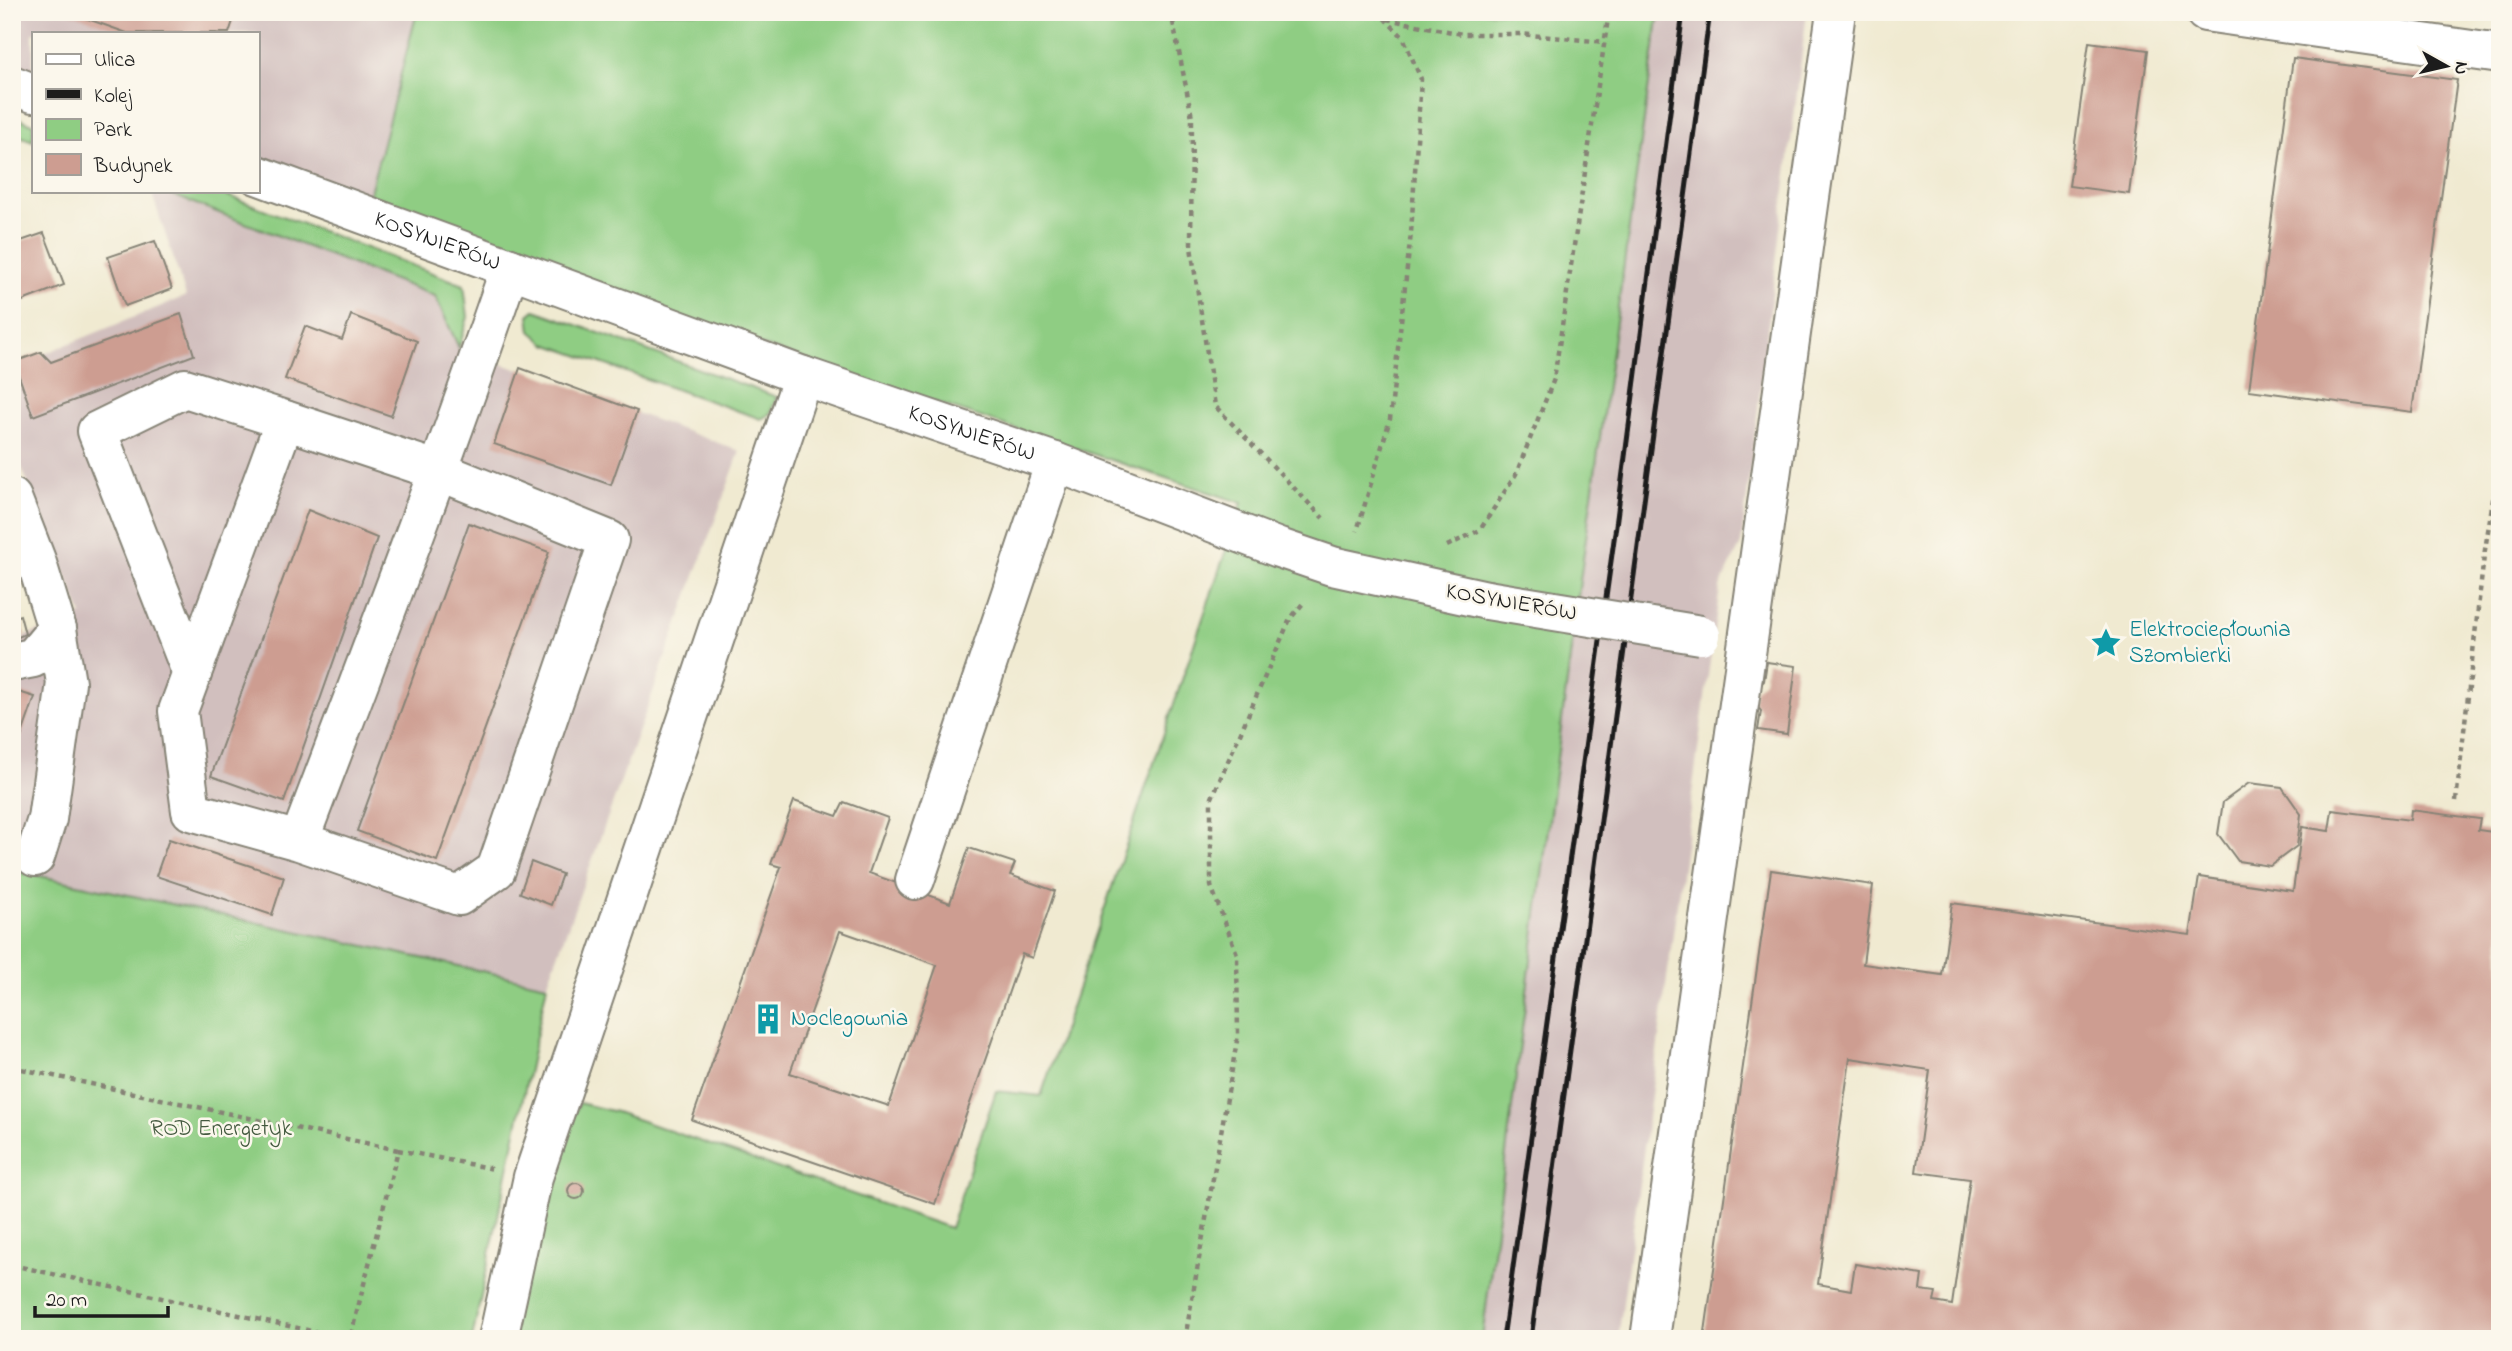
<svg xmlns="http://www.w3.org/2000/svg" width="2512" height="1351" viewBox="0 0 2512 1351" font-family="'Indie Flower',sans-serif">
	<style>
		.industrial { fill: #d1bfbe }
		.green { fill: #8fcd83; stroke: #567450; stroke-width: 2 }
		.building { fill: #cd9d91; fill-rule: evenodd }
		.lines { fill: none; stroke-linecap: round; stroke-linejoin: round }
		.minor-casing { stroke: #868376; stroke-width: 42 }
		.path { stroke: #868376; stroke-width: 4.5; stroke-dasharray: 5 5; stroke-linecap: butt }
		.minor { stroke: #fff; stroke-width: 38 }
		.rail { stroke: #1c1c1c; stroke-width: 5 }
		.minor-bridge-casing { stroke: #868376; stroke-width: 42; stroke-linecap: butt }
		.minor-bridge { stroke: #fff; stroke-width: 38 }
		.labels { text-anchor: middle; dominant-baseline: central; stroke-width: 5; stroke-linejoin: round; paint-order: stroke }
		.street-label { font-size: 23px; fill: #1c1c1c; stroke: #fbf7ec }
		.culture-label { font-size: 23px; fill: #0d838f; stroke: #fbf7ec; text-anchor: start }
		.park-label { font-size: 23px; fill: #445a40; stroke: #fbf7ec }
	</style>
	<rect width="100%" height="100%" fill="#fbf7ec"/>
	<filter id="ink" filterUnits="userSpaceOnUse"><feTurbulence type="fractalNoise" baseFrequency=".0143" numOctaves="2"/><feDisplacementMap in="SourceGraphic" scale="14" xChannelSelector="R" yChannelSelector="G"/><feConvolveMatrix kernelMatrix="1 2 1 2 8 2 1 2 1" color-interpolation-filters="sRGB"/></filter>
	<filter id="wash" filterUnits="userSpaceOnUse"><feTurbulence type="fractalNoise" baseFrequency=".00686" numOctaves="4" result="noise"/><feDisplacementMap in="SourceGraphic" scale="28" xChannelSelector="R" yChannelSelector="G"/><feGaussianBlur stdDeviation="1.57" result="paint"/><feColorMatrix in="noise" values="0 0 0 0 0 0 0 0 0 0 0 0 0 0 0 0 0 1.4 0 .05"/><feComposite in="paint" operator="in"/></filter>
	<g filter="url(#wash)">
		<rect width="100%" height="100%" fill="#f0ead1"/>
		<g class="industrial">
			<path d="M 12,12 L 417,12 L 364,215 L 257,175 L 257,33 L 33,33 L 33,93 L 12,85 Z"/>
			<path d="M 1659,12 L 1807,12 L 1741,544 L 1720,587 L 1618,1339 L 1482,1339 L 1580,581 Z"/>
			<path d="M 151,191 L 158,191 L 435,296 L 459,348 L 740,451 L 547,985 L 12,870 L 12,641 L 82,615 L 12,444 L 12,367 L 186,296 Z"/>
		</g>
		<g class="green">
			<path d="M 417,12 L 1659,12 L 1580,581 L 1482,1339 L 509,1339 L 543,1194 L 579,1103 L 616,1112 L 950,1228 L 996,1091 L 1041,1096 L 1242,503 L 364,215 Z"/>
			<path d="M 12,116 L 33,124 L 33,141 L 12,133 Z"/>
			<path d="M 162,191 L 216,191 L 464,285 L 468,317 L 459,348 L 435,296 Z"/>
			<path d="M 535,310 L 777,397 L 770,414 L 761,419 L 546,344 L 531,331 L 529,315 Z"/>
			<path d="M 12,870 L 547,985 L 472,1339 L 12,1339 Z"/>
		</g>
		<g id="blocks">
			<g class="building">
				<path d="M 68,12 L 236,12 L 229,33 L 127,33 Z"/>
				<path d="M 2089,42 L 2148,50 L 2129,194 L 2069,186 Z"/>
				<path d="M 2293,58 L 2457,80 L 2412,412 L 2249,390 Z"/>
				<path d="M 44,233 L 64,285 L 12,305 L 12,244 Z"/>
				<path d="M 155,241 L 172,289 L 125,306 L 108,257 Z"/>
				<path d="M 181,314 L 194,355 L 33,416 L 14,362 L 41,352 L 51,362 Z"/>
				<path d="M 351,315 L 417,341 L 391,416 L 285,379 L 305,326 L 342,340 Z"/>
				<path d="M 520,368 L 637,411 L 611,485 L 494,444 Z"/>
				<path d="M 308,510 L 377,538 L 284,802 L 211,776 Z"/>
				<path d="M 469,523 L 549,552 L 437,861 L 357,831 Z"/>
				<path d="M 20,615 L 25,634 L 12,640 L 12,618 Z"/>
				<path d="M 1767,662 L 1796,666 L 1787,734 L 1758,730 L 1761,711 L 1754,702 L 1756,689 L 1764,681 Z"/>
				<path d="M 12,690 L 35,697 L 13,760 L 12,760 Z"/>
				<path d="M 2249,783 L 2282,787 L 2301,814 L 2297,846 L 2270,866 L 2238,861 L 2218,834 L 2223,802 Z"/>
				<path d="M 794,801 L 837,816 L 844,802 L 888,818 L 869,873 L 950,903 L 969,848 L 1015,863 L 1010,875 L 1055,891 L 1032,958 L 1022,954 L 935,1204 L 692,1120 L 781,867 L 771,864 ZM 840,931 L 937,965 L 889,1106 L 790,1073 Z"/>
				<path d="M 2332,810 L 2410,820 L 2411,810 L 2480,819 L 2478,830 L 2500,833 L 2500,1339 L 1704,1339 L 1771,870 L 1873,885 L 1863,964 L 1942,975 L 1952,903 L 2190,935 L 2199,877 L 2293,891 L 2302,827 L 2329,831 ZM 1850,1058 L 1930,1070 L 1916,1172 L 1970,1179 L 1952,1305 L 1934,1302 L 1936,1292 L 1920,1290 L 1922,1275 L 1855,1264 L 1851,1290 L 1818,1284 Z"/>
				<path d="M 169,839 L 284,877 L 272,915 L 156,876 Z"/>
				<path d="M 531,862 L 562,874 L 551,905 L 520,893 Z"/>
				<circle cx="576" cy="1191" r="8"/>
			</g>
		</g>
	</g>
	<g filter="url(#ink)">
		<use href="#blocks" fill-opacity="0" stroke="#868376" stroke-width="2"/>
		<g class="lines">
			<g class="minor-casing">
				<g id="minor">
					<path d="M 2205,12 L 2500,54"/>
					<path d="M 12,85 L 33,93"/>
					<path id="s1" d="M 257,175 L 803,376 L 1055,462 L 1279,548 L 1332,566 L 1487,600"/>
					<path d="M 12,498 L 36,560 L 57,629 L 33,658 L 12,662"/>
					<path d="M 192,674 L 97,431 L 185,388 L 285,420"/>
					<path d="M 299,841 L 191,811 L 178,711 L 285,420 L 439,471 L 609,540 L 496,870 L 459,896 L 299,841 C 371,651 444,461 510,268"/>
					<path d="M 35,857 L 47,819 L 66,683 L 57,629"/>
					<path d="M 915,880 L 1055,462"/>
					<path d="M 498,1339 L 533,1177 L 803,376"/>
					<path d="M 1650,1339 L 1836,12"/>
				</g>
			</g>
			<g class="path">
				<path d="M 1171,12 L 1192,117 L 1191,247 L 1215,406 L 1323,518"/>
				<path d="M 1355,12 L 1384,18 L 1403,37 L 1421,79 L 1411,233 L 1390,419 L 1357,531"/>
				<path d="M 1387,19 L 1462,34 L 1519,34 L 1605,42"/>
				<path d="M 1447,546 L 1480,530 L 1516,474 L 1554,379 L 1609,12"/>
				<path d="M 2456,801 L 2484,556 L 2500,456"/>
				<path d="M 12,1067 L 398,1150 L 350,1339"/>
				<path d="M 398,1150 L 494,1169"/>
				<path d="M 12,1265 L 348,1339"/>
				<path d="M 1185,1339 L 1238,1035 L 1237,954 L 1211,886 L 1211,800 L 1290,619 L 1305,601"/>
			</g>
			<use href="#minor" class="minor"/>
			<g class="rail">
				<path d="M 1503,1339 L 1617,518 L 1683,12"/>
				<path d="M 1531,1339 L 1710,12"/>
			</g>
			<g class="minor-bridge-casing">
				<path id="minor-bridge" d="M 1487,600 L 1701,635"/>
			</g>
			<use href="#minor-bridge" class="minor-bridge"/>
		</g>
	</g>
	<defs>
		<g id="sight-bare" transform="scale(2.415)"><path d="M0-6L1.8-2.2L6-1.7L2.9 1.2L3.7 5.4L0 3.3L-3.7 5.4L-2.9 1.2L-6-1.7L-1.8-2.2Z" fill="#0f9aa8" stroke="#fbf7ec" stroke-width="2.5" paint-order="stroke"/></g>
		<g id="building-bare" transform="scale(2.415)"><path d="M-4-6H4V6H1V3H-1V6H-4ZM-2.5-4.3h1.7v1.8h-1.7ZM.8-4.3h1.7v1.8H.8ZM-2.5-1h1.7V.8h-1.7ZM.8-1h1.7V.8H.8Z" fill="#0f9aa8" stroke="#fbf7ec" stroke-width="2.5" paint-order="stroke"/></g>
	</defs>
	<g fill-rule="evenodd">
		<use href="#sight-bare" x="2106" y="643"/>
		<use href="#building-bare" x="768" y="1019"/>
	</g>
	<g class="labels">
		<g class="street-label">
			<text stroke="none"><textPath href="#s1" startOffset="192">KOSYNIERÓW</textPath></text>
			<text stroke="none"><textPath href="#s1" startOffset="760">KOSYNIERÓW</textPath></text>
			<text transform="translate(1511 603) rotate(10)">KOSYNIERÓW</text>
		</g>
		<g class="culture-label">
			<text x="2129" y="630">Elektrociepłownia<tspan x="2129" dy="26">Szombierki</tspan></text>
			<text x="791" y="1019">Noclegownia</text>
		</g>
		<g class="park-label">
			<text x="221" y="1129">ROD Energetyk</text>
		</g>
	</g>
	<rect width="2512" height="1351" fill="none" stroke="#fbf7ec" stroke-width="42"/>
	<rect x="32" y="32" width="228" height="161" fill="#fbf7ec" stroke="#a29f99" stroke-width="2"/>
	<rect x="46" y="54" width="35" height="10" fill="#ffffff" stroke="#a29f99" stroke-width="2"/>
	<text x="94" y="66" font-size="21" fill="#1c1c1c">Ulica</text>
	<rect x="46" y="89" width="35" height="10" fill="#1c1c1c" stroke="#a29f99" stroke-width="2"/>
	<text x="94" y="102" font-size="21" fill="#1c1c1c">Kolej</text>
	<rect x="46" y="119" width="35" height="21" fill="#8fcd83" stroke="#a29f99" stroke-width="2"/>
	<text x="94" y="136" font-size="21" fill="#1c1c1c">Park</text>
	<rect x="46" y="154" width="35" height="21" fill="#cd9d91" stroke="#a29f99" stroke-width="2"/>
	<text x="94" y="172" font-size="21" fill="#1c1c1c">Budynek</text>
	<g transform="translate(2446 66) rotate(98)" stroke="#fbf7ec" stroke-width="5" paint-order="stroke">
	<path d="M0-5L12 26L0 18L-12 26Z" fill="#1c1c1c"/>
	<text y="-10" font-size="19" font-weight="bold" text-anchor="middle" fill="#1c1c1c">N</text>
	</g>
	<path d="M35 1306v10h133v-10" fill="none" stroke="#1c1c1c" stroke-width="3.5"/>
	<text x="46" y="1306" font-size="21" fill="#1c1c1c" stroke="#fbf7ec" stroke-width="5" paint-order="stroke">20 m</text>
</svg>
